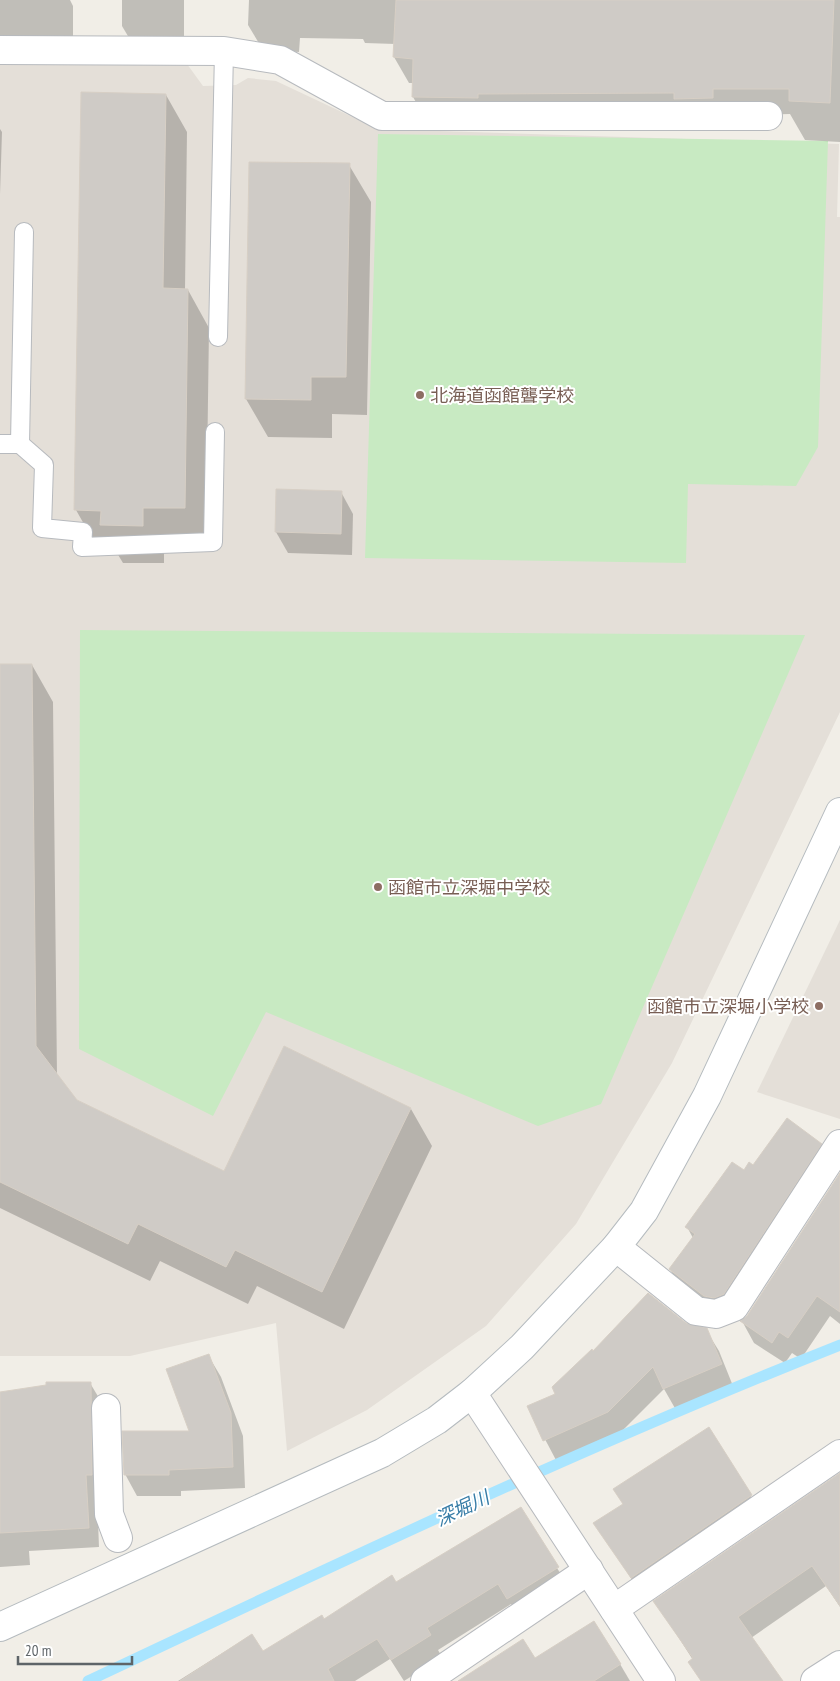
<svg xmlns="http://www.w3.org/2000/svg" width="840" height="1681" viewBox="0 0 840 1681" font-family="'PT Sans Narrow','Noto Sans JP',sans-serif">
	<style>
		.education { fill: #e4dfd8 }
		.green { fill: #c8eac2 }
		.shadow { fill: #0003 }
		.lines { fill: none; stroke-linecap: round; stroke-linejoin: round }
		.stream { stroke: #a9e5ff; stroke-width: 11 }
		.building { fill: #cfcbc6; stroke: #d7cfc5 }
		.lane-casing { stroke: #b7babe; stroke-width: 20 }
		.street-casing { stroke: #b7babe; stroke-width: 30 }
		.secondary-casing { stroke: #b5bbbf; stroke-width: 30 }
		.lane { stroke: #fff; stroke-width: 18 }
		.street { stroke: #fff; stroke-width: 28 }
		.secondary { stroke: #fff; stroke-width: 28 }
		.education-dot { fill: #8d6e63; stroke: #fff; stroke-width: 2 }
		.labels { text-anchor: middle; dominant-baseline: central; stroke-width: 4; stroke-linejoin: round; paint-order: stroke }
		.education-label { font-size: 18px; fill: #785e54; stroke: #fff; text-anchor: start }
		.water-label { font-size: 19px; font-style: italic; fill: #387da7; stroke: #fff }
	</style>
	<rect width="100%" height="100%" fill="#f1eee7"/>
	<g class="education">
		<path d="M 187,64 L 203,86 L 236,85 L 248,78 L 276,81 L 378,129 L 839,144 L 837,217 L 840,217 L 840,712 L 672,1063 L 576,1224 L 486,1326 L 367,1410 L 287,1451 L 276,1323 L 130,1356 L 0,1356 L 0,65 Z"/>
		<path d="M 840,920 L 840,1119 L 757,1092 Z"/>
	</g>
	<g class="green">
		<path d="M 378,134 L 828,141 L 818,447 L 796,486 L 688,484 L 686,563 L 365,558 Z"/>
		<path d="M 80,630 L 805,635 L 601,1104 L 538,1126 L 266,1012 L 213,1116 L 79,1049 Z"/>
	</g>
	<g class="shadow">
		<path d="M 0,0 L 70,0 L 73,6 L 73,46 L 0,45 Z"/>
		<path d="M 122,0 L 184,0 L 184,47 L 135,48 L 122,26 Z"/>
		<path d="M 249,0 L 840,0 L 840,142 L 805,140 L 790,114 L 428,123 L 413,97 L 413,83 L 409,83 L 394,57 L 395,44 L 365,43 L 363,39 L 300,38 L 299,52 L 263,50 L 248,25 Z"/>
		<path d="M 166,95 L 187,132 L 185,290 L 188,290 L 209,328 L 206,545 L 164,545 L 164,563 L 123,563 L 114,548 L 97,547 L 76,510 Z"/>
		<path d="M 0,129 L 2,132 L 0,194 Z"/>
		<path d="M 349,165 L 371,202 L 367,415 L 332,414 L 332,438 L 268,437 L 246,399 Z"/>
		<path d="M 341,492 L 353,514 L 352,555 L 288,553 L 276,532 Z"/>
		<path d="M 0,665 L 32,665 L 53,702 L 57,1076 L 76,1101 L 225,1173 L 411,1109 L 432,1146 L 344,1329 L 257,1286 L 248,1304 L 160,1261 L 150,1281 L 0,1208 Z"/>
		<path d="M 821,1144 L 833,1166 L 736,1316 L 683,1291 L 670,1269 L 693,1238 L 687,1227 L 744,1171 Z"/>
		<path d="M 840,1175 L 840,1324 L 830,1316 L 801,1359 L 792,1353 L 785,1363 L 754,1343 L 742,1321 L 748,1316 Z"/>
		<path d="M 686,1324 L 706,1330 L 719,1351 L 733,1386 L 676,1410 L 664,1389 L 620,1433 L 557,1462 L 528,1407 L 556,1394 L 593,1352 Z"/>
		<path d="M 208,1355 L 221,1377 L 243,1436 L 245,1488 L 181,1491 L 181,1496 L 137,1496 L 125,1474 L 191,1432 Z"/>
		<path d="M 90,1383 L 102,1403 L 97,1494 L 99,1547 L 29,1551 L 30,1565 L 0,1567 L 0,1394 Z"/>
		<path d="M 708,1429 L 764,1517 L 644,1598 L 595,1523 L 624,1505 Z"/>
		<path d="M 840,1478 L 840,1607 L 826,1586 L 751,1638 L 780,1681 L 701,1681 L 690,1662 L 693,1660 L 655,1601 Z"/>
		<path d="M 520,1508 L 570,1589 L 520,1619 L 511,1604 L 438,1650 L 442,1657 L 404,1681 L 390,1659 L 355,1681 L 178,1681 L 251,1635 L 263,1653 L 396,1583 Z"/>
		<path d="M 535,1660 L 620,1664 L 630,1681 L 473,1681 Z"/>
	</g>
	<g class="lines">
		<path class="stream" d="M 88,1681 C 336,1564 585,1446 840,1345"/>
	</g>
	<g class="building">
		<path d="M 396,0 L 834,0 L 830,103 L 789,101 L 789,89 L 713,89 L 713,98 L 674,99 L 674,93 L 478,94 L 478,98 L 412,97 L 413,59 L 393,57 Z"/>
		<path d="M 81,92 L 166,94 L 163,288 L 188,289 L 185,508 L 143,508 L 143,526 L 100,525 L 101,511 L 74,510 Z"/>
		<path d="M 249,162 L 350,163 L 346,377 L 311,377 L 311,400 L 245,399 Z"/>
		<path d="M 276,489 L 342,491 L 341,534 L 275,532 Z"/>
		<path d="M 0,664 L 32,664 L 36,1046 L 77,1100 L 224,1171 L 284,1046 L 411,1108 L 322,1292 L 235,1250 L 226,1267 L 138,1224 L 128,1244 L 0,1182 Z"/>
		<path d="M 787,1118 L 822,1144 L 724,1294 L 714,1298 L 704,1296 L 669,1269 L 695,1234 L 685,1227 L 732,1162 L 744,1170 L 749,1162 L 753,1165 Z"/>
		<path d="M 840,1173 L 840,1312 L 817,1296 L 788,1338 L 779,1332 L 772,1343 L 740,1321 L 747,1316 Z"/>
		<path d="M 648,1293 L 686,1323 L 707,1328 L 722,1364 L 663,1389 L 653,1367 L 608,1412 L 543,1441 L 527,1406 L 555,1394 L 552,1387 L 592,1349 L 593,1351 Z"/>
		<path d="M 209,1354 L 231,1413 L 233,1467 L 169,1470 L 169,1475 L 124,1475 L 122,1431 L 189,1431 L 166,1369 Z"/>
		<path d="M 46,1382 L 91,1382 L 92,1475 L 86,1475 L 89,1528 L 0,1533 L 0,1392 L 46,1385 Z"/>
		<path d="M 709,1427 L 752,1495 L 631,1578 L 593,1523 L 623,1504 L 613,1489 Z"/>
		<path d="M 840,1473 L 840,1606 L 812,1566 L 738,1617 L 783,1681 L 701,1681 L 688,1662 L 693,1658 L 653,1601 Z"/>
		<path d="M 521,1507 L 559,1567 L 507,1599 L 498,1584 L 427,1628 L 431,1635 L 391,1660 L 377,1639 L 328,1669 L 334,1681 L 180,1681 L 252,1634 L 263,1651 L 322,1615 L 324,1619 L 392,1575 L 396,1582 Z"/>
		<path d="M 594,1621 L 621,1664 L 594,1681 L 458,1681 L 523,1639 L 535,1658 Z"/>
	</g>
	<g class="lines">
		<g class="lane-casing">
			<g id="lane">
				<path d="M 218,337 L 224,51"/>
				<path d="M 0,444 L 20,444 L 24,232"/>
				<path d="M 20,444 L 44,465 L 42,528 L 83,532 L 82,547 L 213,542 L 215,432"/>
			</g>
		</g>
		<g class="street-casing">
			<g id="street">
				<path d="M 0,50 L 224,51 L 280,60 L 382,116 L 768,116"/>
				<path d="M 616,1247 L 696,1311 L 716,1314 L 734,1307 L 840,1144"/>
				<path d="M 472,1393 L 661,1681"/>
				<path d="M 106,1408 L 109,1514 L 118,1538"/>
				<path d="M 614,1609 L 840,1454"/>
				<path d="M 425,1681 L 589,1570"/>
				<path d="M 815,1681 L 840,1665"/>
			</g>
		</g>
		<g class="secondary-casing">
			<path id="secondary" d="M 0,1627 L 382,1453 L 437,1420 L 472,1393 L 522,1347 L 616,1247 L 644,1211 L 707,1096 L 840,812"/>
		</g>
		<use href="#lane" class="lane"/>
		<use href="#street" class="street"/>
		<use href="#secondary" class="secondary"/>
	</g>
	<g class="education-dot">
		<circle cx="420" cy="395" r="5"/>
		<circle cx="378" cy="887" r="5"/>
		<circle cx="819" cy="1006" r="5"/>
	</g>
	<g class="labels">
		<g class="education-label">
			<text x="430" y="395">北海道函館聾学校</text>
			<text x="388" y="887">函館市立深堀中学校</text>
			<text x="809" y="1006" text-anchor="end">函館市立深堀小学校</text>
		</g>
		<g class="water-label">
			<text transform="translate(462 1508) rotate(-25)">深堀川</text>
		</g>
	</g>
	<path d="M18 1656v8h114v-8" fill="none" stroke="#5e6468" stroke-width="2.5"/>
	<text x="25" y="1656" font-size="15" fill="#5e6468" stroke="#ffffff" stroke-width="4" paint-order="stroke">20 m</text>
</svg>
